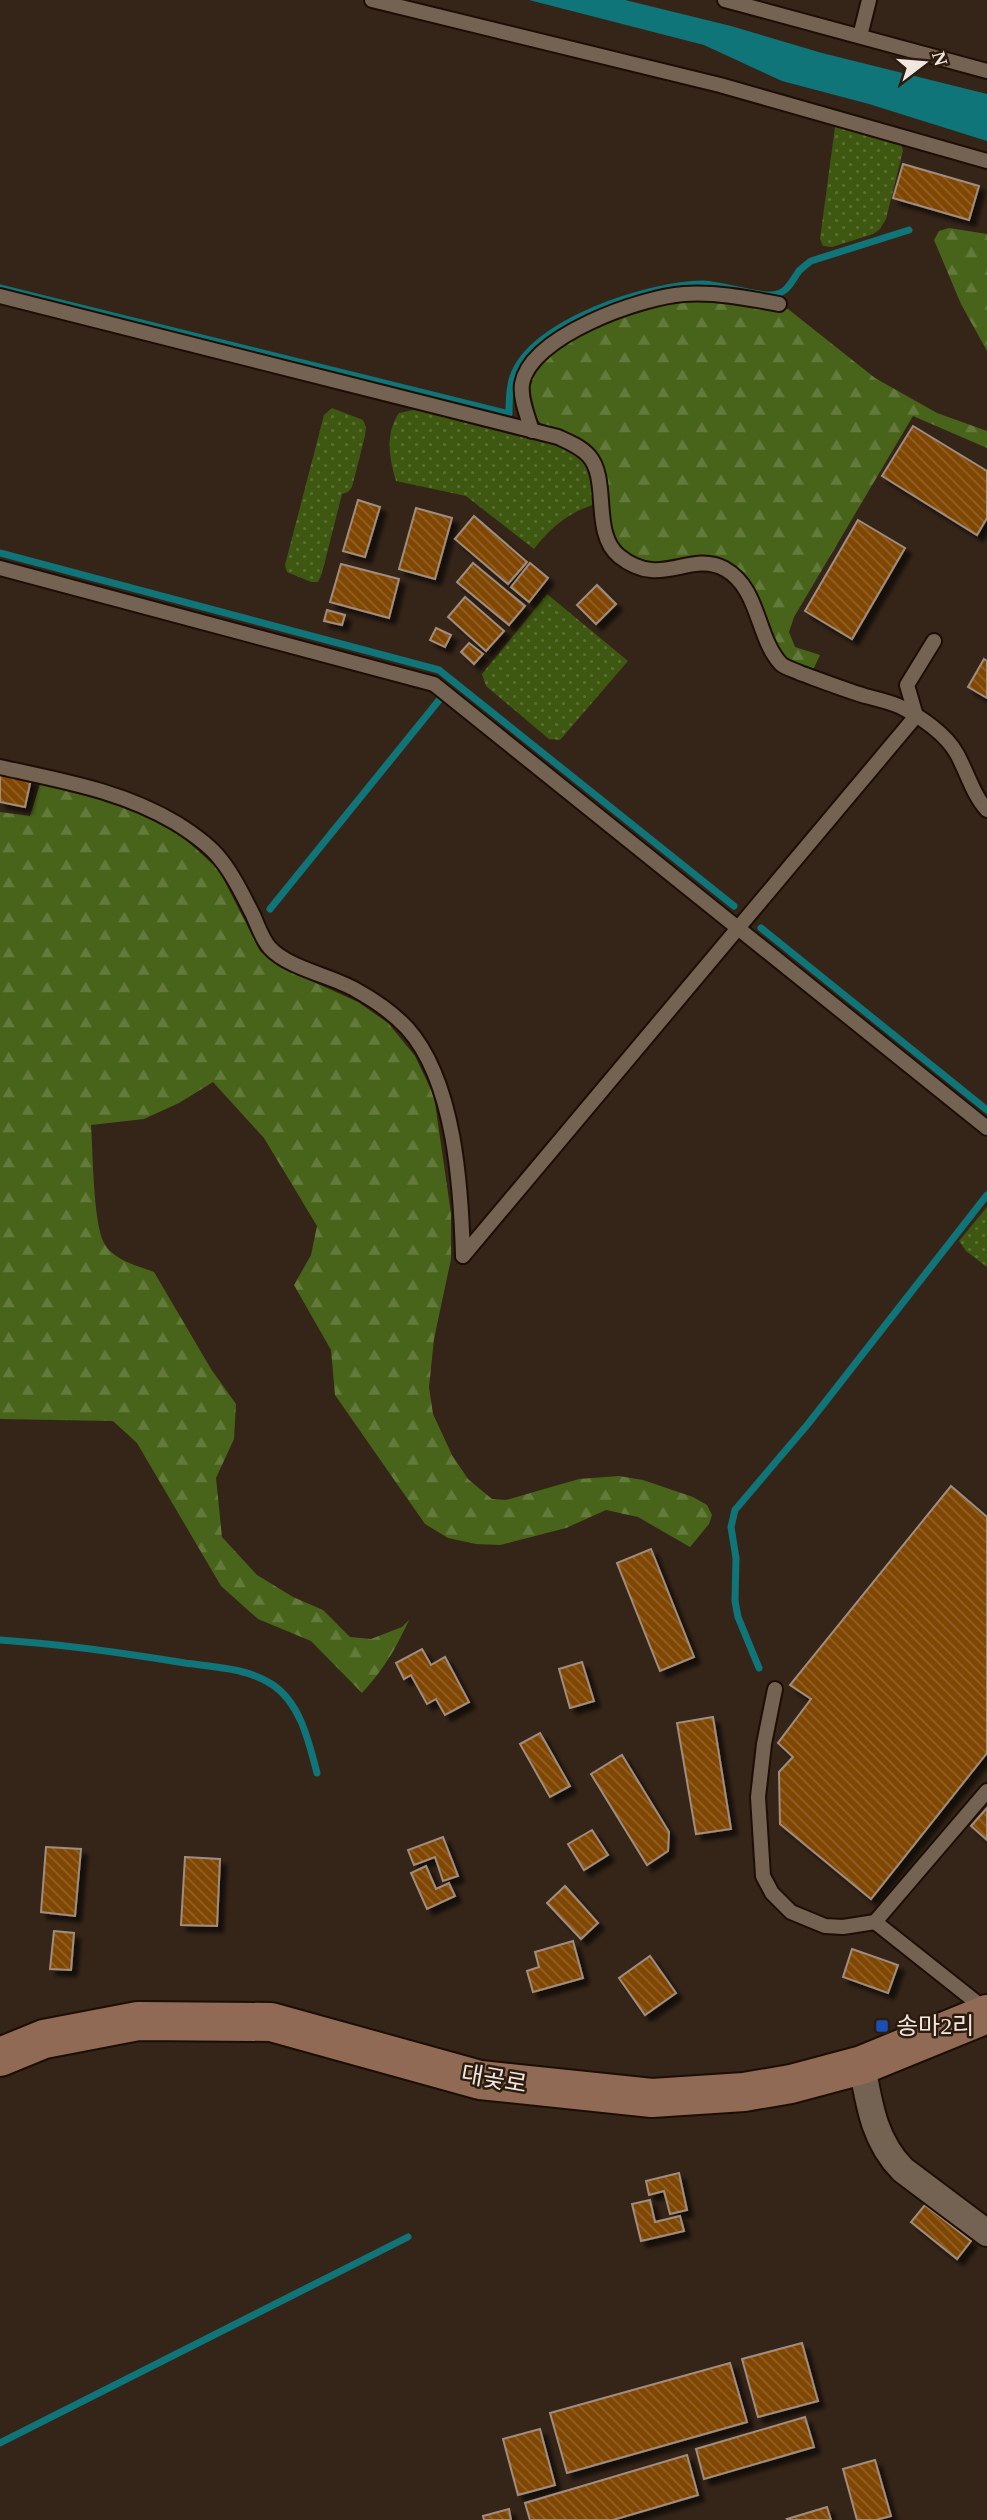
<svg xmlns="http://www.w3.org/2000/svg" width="987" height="2520" viewBox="0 0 987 2520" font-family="'Times New Roman','Noto Sans KR',serif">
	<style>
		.forest { fill: url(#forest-firs) }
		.garden { fill: url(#garden-dots) }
		.water { fill: #0f7578 }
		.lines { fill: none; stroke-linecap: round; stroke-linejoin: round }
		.stream { stroke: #0f7578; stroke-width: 7 }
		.building { fill: url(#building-back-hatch); stroke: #a18d7e; stroke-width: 2; filter: url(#shadow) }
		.lane-casing { stroke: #1c0e04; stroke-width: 18 }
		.street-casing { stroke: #1c0e04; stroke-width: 30 }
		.secondary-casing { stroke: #1c0e04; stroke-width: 42 }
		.lane { stroke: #746253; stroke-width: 14 }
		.street { stroke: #746253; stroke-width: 26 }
		.secondary { stroke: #906a54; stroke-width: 38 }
		.transit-dot { fill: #1a4fb4; stroke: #2b1c0f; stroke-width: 2.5 }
		.labels { text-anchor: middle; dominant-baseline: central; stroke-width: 5; stroke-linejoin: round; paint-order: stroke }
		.poi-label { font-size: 24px; fill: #f2e7df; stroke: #2b1c0f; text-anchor: start }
		.street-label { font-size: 24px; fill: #f2e7df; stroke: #2b1c0f }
	</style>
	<defs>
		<pattern id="forest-firs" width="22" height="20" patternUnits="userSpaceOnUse" patternTransform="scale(1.75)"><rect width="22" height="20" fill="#48641a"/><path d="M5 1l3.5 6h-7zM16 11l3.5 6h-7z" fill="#637a3b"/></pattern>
		<pattern id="garden-dots" width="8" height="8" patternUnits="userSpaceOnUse" patternTransform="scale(1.75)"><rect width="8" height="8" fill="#3e5811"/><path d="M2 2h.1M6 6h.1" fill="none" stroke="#5a7033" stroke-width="1.8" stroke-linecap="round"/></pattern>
		<pattern id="building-back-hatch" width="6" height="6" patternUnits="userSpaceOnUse" patternTransform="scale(1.75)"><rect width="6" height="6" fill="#804605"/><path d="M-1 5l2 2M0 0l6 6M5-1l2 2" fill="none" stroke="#926129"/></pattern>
		<filter id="shadow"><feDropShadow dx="6" dy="6" stdDeviation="2" flood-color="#0009"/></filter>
	</defs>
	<rect width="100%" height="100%" fill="#352519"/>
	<g class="forest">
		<path d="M 949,228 L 987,234 L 987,351 L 961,304 L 934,240 L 939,231 Z"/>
		<path d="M 728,294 L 788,309 L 875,378 L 937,413 L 987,431 L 987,448 L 913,416 L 794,617 L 789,632 L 795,647 L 820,655 L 812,672 L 785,661 L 775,643 L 756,592 L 729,563 L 648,568 L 617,549 L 580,443 C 566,436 541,429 534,415 C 528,404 527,384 533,373 C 546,346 649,300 679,295 C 694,292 712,294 728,294 Z"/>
		<path d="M 40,784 L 114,803 L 141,813 L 184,838 L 219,870 L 260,951 L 278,966 L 358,1002 L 388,1023 L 415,1056 L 434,1096 L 451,1214 L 451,1259 L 434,1339 L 429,1387 L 433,1414 L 452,1455 L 468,1479 L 492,1499 L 506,1500 L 579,1479 L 619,1476 L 643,1480 L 693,1497 L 707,1505 L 712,1515 L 709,1524 L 690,1547 L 638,1517 L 606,1510 L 566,1528 L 500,1545 L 476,1544 L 448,1538 L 425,1524 L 335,1395 L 331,1350 L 294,1285 L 311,1255 L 317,1226 L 264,1138 L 213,1082 L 179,1103 L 144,1119 L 91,1125 C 93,1151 93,1222 104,1243 C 113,1260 138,1266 154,1272 L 211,1369 L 236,1404 L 234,1439 L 216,1478 L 222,1537 L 257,1575 L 293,1597 L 323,1610 L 350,1637 L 371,1639 L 402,1627 L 409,1620 C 395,1650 384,1669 362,1693 L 311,1641 L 258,1619 L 221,1586 L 137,1443 L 113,1421 L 0,1419 L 0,812 L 30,816 Z"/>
	</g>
	<g class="garden">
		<path d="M 835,127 L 841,127 L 901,143 L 903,151 L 886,219 L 880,229 L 873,234 L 832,247 L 823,246 L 820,239 Z"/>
		<path d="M 332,408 L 363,420 L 366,427 L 365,436 L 352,487 L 348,492 L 342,494 L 322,573 L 318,582 L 311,582 L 287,572 L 285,565 L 324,415 Z"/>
		<path d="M 419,409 L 567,447 L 585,457 L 595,486 L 592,505 C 567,514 550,528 534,549 L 466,496 L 396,481 C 389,458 385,433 399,413 Z"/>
		<path d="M 547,594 L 628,661 L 560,740 L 549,739 L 486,686 L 482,674 Z"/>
		<path d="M 987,1207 L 987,1267 L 966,1251 L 959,1241 Z"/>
	</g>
	<path class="water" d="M 529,0 L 625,0 L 731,26 L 822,53 L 987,94 L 987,141 L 869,104 L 782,81 L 704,45 Z"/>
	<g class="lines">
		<g class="stream">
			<path d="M 0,288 L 509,414 C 509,402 509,388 513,377 C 531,322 650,284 703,284 C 724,285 753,296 772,295 C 788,293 791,282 799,271 C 802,268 807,264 811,261 L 909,230"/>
			<path d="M 0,553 L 439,670 L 734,906"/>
			<path d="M 270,909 L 440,699"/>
			<path d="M 761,928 L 987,1110"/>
			<path d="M 0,1640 C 62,1644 124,1653 185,1663 C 214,1667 248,1668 273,1685 C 301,1704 309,1743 317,1773"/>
			<path d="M 759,1668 L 738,1617 L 735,1601 L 736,1558 L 731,1527 L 735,1510 L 808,1424 L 987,1195"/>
			<path d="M 0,2443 L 408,2237"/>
		</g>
	</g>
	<g class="building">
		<path d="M 903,164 L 979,186 L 969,220 L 893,198 Z"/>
		<path d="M 913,426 L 987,471 L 987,518 L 977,535 L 882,476 Z"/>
		<path d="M 358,500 L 380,507 L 365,557 L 343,551 Z"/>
		<path d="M 416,508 L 452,518 L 435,579 L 399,569 Z"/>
		<path d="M 474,516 L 527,562 L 508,584 L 455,539 Z"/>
		<path d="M 858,520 L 905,548 L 852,639 L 805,611 Z"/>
		<path d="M 473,563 L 525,606 L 509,625 L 457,582 Z"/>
		<path d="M 530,563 L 548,578 L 529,602 L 511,587 Z"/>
		<path d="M 341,564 L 399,579 L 389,618 L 330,602 Z"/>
		<path d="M 597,585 L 616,604 L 596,624 L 577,605 Z"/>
		<path d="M 465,597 L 504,631 L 486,651 L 448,617 Z"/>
		<path d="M 327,610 L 345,615 L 342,625 L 324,621 Z"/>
		<path d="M 436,628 L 451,635 L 445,647 L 430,640 Z"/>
		<path d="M 469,643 L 483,654 L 474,664 L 461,652 Z"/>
		<path d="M 984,659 L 987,661 L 987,698 L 968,687 Z"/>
		<path d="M 0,773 L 31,779 L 25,807 L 0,802 Z"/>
		<path d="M 951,1486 L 987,1517 L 987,1753 L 871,1899 L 780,1824 L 779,1772 L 793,1757 L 778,1743 L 811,1699 L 790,1685 Z"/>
		<path d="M 651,1549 L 694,1657 L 660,1671 L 617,1563 Z"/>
		<path d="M 422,1649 L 431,1665 L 445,1657 L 469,1702 L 445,1715 L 436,1699 L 427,1704 L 411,1675 L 404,1679 L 396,1663 Z"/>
		<path d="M 582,1662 L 594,1701 L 570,1708 L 559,1669 Z"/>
		<path d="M 713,1717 L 731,1829 L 696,1834 L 677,1723 Z"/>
		<path d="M 540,1733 L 570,1786 L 550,1797 L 520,1744 Z"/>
		<path d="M 622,1755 L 669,1832 L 668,1851 L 647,1865 L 591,1774 Z"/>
		<path d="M 987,1808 L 987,1840 L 971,1826 Z"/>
		<path d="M 592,1830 L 608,1855 L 584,1870 L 568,1844 Z"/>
		<path d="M 443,1837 L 458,1876 L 443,1881 L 435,1857 L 414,1865 L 408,1850 Z"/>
		<path d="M 46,1847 L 81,1849 L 75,1916 L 41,1912 Z"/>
		<path d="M 185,1857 L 220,1859 L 217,1926 L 181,1925 Z"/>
		<path d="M 426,1866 L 436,1889 L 449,1883 L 455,1896 L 427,1909 L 411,1873 Z"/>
		<path d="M 565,1886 L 598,1923 L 581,1939 L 547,1903 Z"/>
		<path d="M 54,1931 L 74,1933 L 71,1970 L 50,1969 Z"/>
		<path d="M 573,1941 L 583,1978 L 533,1992 L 527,1971 L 539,1967 L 535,1952 Z"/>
		<path d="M 852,1949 L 898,1965 L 888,1993 L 843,1977 Z"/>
		<path d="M 650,1956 L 676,1993 L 645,2015 L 619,1978 Z"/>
		<path d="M 679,2173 L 687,2210 L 670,2214 L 664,2191 L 649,2195 L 646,2181 Z"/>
		<path d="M 650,2200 L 655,2222 L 680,2216 L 684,2231 L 641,2241 L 632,2204 Z"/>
		<path d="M 925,2205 L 971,2241 L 957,2259 L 911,2222 Z"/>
		<path d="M 802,2343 L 818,2401 L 758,2417 L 742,2359 Z"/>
		<path d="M 730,2363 L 747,2422 L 567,2473 L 550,2413 Z"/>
		<path d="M 805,2417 L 814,2447 L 704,2479 L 696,2449 Z"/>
		<path d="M 540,2429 L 555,2485 L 518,2495 L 503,2439 Z"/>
		<path d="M 687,2455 L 698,2495 L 613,2520 L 530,2520 L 525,2503 Z"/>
		<path d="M 875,2460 L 891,2516 L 876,2520 L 857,2520 L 843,2469 Z"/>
		<path d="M 827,2507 L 831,2520 L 788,2520 L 787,2519 Z"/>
		<path d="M 509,2509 L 511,2520 L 484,2520 L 483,2516 Z"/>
	</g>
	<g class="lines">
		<g class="lane-casing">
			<g id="lane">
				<path d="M 372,0 L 720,85 L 987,161"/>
				<path d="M 725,0 L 987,71"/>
				<path d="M 860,36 L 869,0"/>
				<path d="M 0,296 L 558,437 C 569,442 581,447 589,456 C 610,480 591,533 619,556 C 661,590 689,550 725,569 C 760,589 756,637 781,664 C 786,668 794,670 800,673 C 822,681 843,689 865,696 C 877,699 890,702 901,707 C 921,717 946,734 957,754 C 967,772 973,795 987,810"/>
				<path d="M 532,431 C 528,417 520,399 522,384 C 530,336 641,297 684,294 C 717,292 747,298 779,304"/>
				<path d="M 0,568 L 434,684 L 987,1128"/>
				<path d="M 0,767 C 62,781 120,790 176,823 C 192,833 210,845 221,860 C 235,877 243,896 253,915 C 258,926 262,939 270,948 C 288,968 332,976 356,990 C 374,1000 393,1013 407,1028 C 455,1081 461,1188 463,1256"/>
				<path d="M 463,1256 L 916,716 L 907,685 L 934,641"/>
				<path d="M 775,1689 L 764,1744 L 758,1797 L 763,1876 L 772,1893 L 791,1912 L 825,1926 L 843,1927 L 875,1922"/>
				<path d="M 986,2010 L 875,1922 L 987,1791"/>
			</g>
		</g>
		<g class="street-casing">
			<path id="street" d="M 862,2065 C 869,2104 874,2141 903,2170 L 987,2233"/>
		</g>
		<g class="secondary-casing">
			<path id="secondary" d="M 0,2057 L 44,2039 L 138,2021 L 271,2022 L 480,2080 L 652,2098 L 744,2092 L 791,2084 L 862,2065 L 987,2014"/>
		</g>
		<use href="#lane" class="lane"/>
		<use href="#street" class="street"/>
		<use href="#secondary" class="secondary"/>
	</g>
	<rect class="transit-dot" x="875" y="2019" width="14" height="14" rx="3.5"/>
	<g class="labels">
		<g class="poi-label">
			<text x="896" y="2026">송마2리</text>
		</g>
		<g class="street-label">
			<text transform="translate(494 2079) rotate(10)">대곶로</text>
		</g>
	</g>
	<g transform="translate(924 63) rotate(74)" stroke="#2b1c0f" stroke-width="5" paint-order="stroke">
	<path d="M0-5L12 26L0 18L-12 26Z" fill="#f2e7df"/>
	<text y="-10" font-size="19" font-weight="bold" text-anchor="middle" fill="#f2e7df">N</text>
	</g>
</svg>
